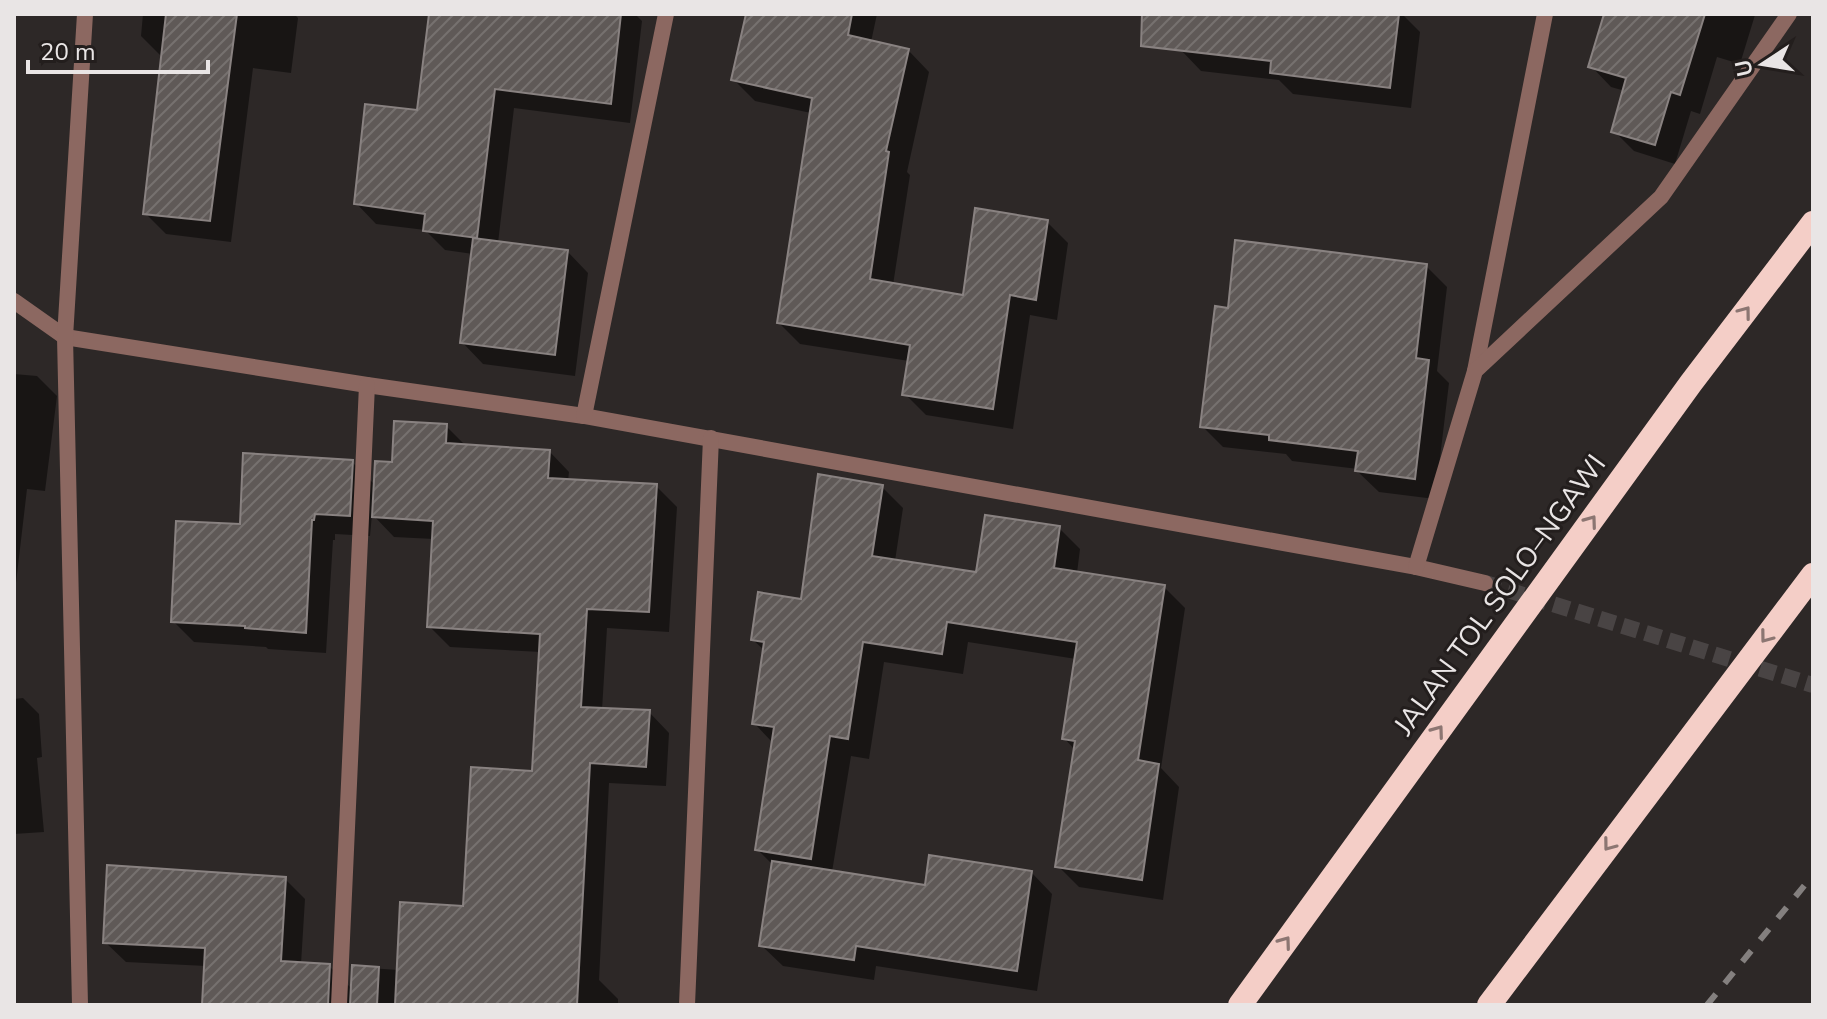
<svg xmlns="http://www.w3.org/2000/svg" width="1827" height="1019" viewBox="0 0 1827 1019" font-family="'Nunito Sans',sans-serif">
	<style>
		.shadow { fill: #0007 }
		.building { fill: url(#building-hatch); stroke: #898281; stroke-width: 2 }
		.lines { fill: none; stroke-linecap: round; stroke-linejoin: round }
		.minor-tunnel { stroke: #494444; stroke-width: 16; stroke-dasharray: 16 8; stroke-linecap: butt }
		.minor { stroke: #8c6861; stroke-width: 16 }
		.motorway { stroke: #f4cec7; stroke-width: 24 }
		.rail { stroke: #84807f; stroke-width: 6; stroke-dasharray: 14 14; stroke-linecap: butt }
		.oneway { stroke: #8c7672 }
		.labels { text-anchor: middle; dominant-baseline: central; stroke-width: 6; stroke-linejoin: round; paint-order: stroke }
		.street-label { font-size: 28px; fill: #e9e5e5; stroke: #231e1d }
	</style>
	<defs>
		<pattern id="building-hatch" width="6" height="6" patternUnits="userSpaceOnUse" patternTransform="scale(2)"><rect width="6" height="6" fill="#5f5957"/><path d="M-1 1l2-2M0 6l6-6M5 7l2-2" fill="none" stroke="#76716f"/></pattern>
	</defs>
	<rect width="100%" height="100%" fill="#2d2827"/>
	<g class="shadow">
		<path d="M 143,14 L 294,14 L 298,18 L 291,73 L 253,68 L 231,242 L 166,234 L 145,213 L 163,58 L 141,36 Z"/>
		<path d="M 431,14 L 635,14 L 642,21 L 630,123 L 514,108 L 498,243 L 567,251 L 588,273 L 575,376 L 483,364 L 462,342 L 473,254 L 445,250 L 425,230 L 376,224 L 356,203 L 419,113 Z"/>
		<path d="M 748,14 L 877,14 L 871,42 L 908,50 L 929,72 L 907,172 L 910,175 L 893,285 L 964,297 L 1047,222 L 1068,243 L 1057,320 L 1030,315 L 1013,429 L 926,415 L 905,394 L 909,361 L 800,344 L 779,323 L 811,113 L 755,101 L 734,80 Z"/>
		<path d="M 1184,14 L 1402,14 L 1420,32 L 1411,108 L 1293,94 L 1279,80 L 1201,71 L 1180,49 Z"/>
		<path d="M 1624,14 L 1755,15 L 1740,64 L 1717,57 L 1700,114 L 1691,111 L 1675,164 L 1634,151 L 1614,131 L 1625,91 L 1611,87 L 1591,66 Z"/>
		<path d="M 1426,266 L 1447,287 L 1437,371 L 1449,383 L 1435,499 L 1379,492 L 1357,471 L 1358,469 L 1292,461 L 1286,454 L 1223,447 L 1202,426 L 1229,310 Z"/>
		<path d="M 14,374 L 37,376 L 57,396 L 45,491 L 27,489 L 14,600 Z"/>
		<path d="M 446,426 L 466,446 L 549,451 L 569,472 L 568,481 L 656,486 L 677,507 L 669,632 L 607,628 L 602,710 L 649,712 L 669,733 L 666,786 L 609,783 L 599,980 L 618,999 L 618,1005 L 204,1005 L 206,966 L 126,962 L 105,942 L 285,879 L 305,899 L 301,964 L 329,966 L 353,990 L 354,967 L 399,970 L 465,908 L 534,773 L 541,652 L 450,647 L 429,626 L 434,539 L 394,537 L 372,514 L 370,536 L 335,534 L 335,540 L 333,540 L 326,653 L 268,649 L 266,647 L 194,642 L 173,621 L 242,527 L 352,462 L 375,485 L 394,464 Z"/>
		<path d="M 882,487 L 903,508 L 895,561 L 978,574 L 1059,528 L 1080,549 L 1077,573 L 1164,587 L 1185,608 L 1161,768 L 1179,787 L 1163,900 L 1079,887 L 1058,866 L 1075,750 L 1064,738 L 1076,659 L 968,642 L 963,674 L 884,662 L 869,759 L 851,756 L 832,872 L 927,887 L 1031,872 L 1052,894 L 1037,991 L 876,966 L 874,980 L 783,966 L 761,945 L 773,865 L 757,849 L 773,743 L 754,723 L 765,651 L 753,640 L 802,601 Z"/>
		<path d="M 23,698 L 39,714 L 42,757 L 37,758 L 44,832 L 14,834 L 14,699 Z"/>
	</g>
	<g class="building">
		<path d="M 166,14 L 237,14 L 210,221 L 143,214 Z"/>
		<path d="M 429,14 L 621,14 L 611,104 L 495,89 L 477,238 L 423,231 L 425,214 L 354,204 L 365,104 L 417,110 Z"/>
		<path d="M 746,14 L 852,14 L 848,35 L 909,49 L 886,151 L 889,152 L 870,279 L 963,295 L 975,208 L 1048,220 L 1036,300 L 1010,295 L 993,409 L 902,395 L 910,345 L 777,323 L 812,98 L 731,80 Z"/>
		<path d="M 1142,14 L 1399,14 L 1390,88 L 1270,73 L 1271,61 L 1141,46 Z"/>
		<path d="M 1604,14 L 1705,14 L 1680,95 L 1671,92 L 1655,145 L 1611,132 L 1626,78 L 1588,67 Z"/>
		<path d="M 473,238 L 568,250 L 555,355 L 460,343 Z"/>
		<path d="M 1235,240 L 1427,264 L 1416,358 L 1429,360 L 1415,479 L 1355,471 L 1358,451 L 1269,440 L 1269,435 L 1200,427 L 1215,306 L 1228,308 Z"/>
		<path d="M 394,421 L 447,424 L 446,443 L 550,450 L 548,478 L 657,484 L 649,612 L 587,609 L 581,707 L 650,710 L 646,767 L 590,763 L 577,1005 L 395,1005 L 400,902 L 463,906 L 471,767 L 532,771 L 540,634 L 427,627 L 433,521 L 372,517 L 375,461 L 392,462 Z"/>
		<path d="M 243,453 L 353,460 L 350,516 L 315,514 L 314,520 L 312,520 L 306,633 L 245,628 L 245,626 L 171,622 L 176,521 L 240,524 Z"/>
		<path d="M 818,474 L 883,485 L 872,556 L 976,572 L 985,515 L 1060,526 L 1054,568 L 1165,585 L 1138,760 L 1159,764 L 1142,880 L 1055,867 L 1075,741 L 1062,739 L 1077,642 L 947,622 L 942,654 L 863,642 L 848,739 L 830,736 L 811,859 L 755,850 L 774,727 L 752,724 L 764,642 L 751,640 L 758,592 L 801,599 Z"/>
		<path d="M 929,855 L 1032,871 L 1017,971 L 856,946 L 854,960 L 759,946 L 772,861 L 925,885 Z"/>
		<path d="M 107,865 L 286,877 L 281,961 L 330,964 L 328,1005 L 202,1005 L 205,948 L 103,943 Z"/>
		<path d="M 352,965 L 379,967 L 377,1005 L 350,1005 Z"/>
	</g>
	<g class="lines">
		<path class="minor-tunnel" d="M 1485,583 L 1813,685"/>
		<g class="minor">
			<path d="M 14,301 L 65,337 L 367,385 L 584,416 L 1416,567 L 1485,583"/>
			<path d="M 1475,371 L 1545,14"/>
			<path d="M 584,416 L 666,14"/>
			<path d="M 1416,567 L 1475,371 L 1661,197 L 1789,14"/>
			<path d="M 80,1005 L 65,337 L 85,14"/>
			<path d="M 339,1005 L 367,385"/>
			<path d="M 687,1005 L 711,438"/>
		</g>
		<g class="motorway">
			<path d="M 1240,1005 L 1691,383 L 1813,223"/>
			<path d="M 1489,1005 L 1813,575"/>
		</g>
		<path class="rail" d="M 1707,1005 L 1813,875"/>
	</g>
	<defs><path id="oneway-chevron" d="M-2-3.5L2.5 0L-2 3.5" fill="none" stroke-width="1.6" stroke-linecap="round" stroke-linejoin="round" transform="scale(2)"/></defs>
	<g class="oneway">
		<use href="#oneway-chevron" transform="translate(1745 312) rotate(-53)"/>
		<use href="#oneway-chevron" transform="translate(1591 521) rotate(-54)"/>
		<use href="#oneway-chevron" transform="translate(1766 637) rotate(127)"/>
		<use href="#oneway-chevron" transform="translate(1438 731) rotate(-54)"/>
		<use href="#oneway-chevron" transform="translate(1609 845) rotate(127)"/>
		<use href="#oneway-chevron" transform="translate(1285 942) rotate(-54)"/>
	</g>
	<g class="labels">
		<g class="street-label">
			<text transform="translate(1500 595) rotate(-54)">JALAN TOL SOLO–NGAWI</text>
		</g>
	</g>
	<rect width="1827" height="1019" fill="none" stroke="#e9e5e5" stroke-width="32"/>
	<g transform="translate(1763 64) rotate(258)" stroke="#231e1d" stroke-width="6" paint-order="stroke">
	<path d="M0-6L14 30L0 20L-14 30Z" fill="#e9e5e5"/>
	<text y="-12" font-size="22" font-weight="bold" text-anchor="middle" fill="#e9e5e5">U</text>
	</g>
	<path d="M28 60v12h180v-12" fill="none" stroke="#e9e5e5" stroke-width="4"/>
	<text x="40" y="60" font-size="24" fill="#e9e5e5" stroke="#231e1d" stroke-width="6" paint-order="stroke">20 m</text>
</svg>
